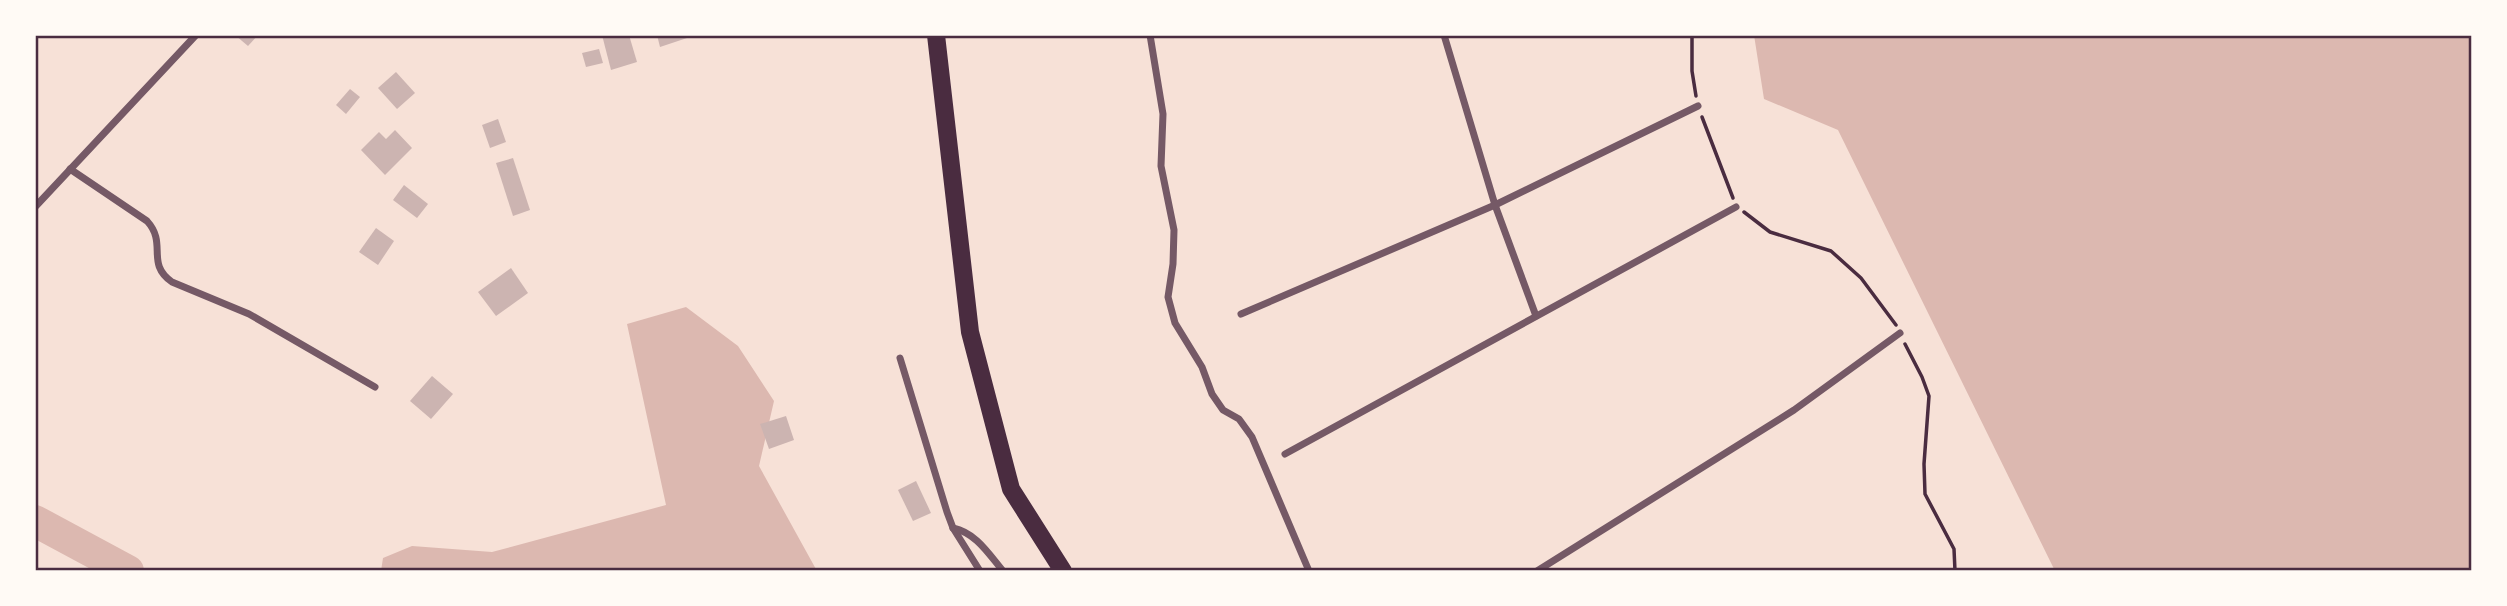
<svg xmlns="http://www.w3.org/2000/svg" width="2507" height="606" viewBox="0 0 2507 606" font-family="'Fira Sans',sans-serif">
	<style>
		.water { fill: #dcb8b0 }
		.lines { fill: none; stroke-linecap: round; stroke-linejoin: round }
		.river { stroke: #dcb8b0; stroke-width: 32 }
		.building { fill: #ccb4b1 }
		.path { stroke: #4a2c40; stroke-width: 3.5 }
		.minor { stroke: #755966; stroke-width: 7 }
		.primary { stroke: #4a2c40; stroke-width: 18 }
		.neatline { fill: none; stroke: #4a2c40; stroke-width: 2.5 }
	</style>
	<rect width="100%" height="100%" fill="#f7e1d7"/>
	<g class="water">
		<path d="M 1754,35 L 2472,35 L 2472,571 L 2055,571 L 1838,130 L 1764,99 Z"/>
		<path d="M 686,307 L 738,346 L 774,401 L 759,466 L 817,571 L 381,571 L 383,558 L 412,546 L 492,552 L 666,505 L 627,324 Z"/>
	</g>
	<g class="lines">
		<path class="river" d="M 35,521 L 128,571"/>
	</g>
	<g class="building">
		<path d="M 235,35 L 258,35 L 248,46 Z"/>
		<path d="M 602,35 L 629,35 L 637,62 L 611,70 Z"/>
		<path d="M 657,35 L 686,35 L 687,38 L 660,47 Z"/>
		<path d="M 599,49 L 603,63 L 586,67 L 582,53 Z"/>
		<path d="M 396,72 L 415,93 L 397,109 L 378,88 Z"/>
		<path d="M 350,89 L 360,97 L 346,114 L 336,105 Z"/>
		<path d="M 498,119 L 506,142 L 490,148 L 482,125 Z"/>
		<path d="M 395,130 L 412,148 L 385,175 L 361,150 L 379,132 L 386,139 Z"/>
		<path d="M 513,158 L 530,210 L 513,216 L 496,163 Z"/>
		<path d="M 404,185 L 428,204 L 417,218 L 393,200 Z"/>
		<path d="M 376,228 L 394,241 L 378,265 L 359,252 Z"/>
		<path d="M 511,268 L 528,293 L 496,316 L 478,292 Z"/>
		<path d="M 432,376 L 453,394 L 431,419 L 410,401 Z"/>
		<path d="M 786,416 L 794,440 L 769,449 L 760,424 Z"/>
		<path d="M 916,481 L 931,513 L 913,521 L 898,490 Z"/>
	</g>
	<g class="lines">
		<g class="path">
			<path d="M 1692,35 L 1692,71 L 1696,96"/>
			<path d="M 1702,117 L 1733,198"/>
			<path d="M 1744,212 L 1770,232 L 1831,251 L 1861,278 L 1896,325"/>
			<path d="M 1905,344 L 1922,377 L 1929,396 L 1924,464 L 1925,494 L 1954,549 L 1955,571"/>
		</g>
		<g class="minor">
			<path d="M 1150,35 L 1163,114 L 1161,166 L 1174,230 L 1173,264 L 1168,297 L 1175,323 L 1202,367 L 1212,394 L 1223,410 L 1239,419 L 1252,437 L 1309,571"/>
			<path d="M 1444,35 L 1495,205 L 1536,316"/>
			<path d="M 70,169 L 147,221 C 168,244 145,263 172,282 L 249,314 L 375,387"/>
			<path d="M 35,207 L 196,35"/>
			<path d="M 1241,314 L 1495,205 L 1698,106"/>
			<path d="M 900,358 L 947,512 L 953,528 L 980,571"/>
			<path d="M 1285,454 L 1736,207"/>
			<path d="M 953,528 C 976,533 988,553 1003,571"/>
			<path d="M 1537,571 L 1794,410 L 1900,333"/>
		</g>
		<path class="primary" d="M 936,35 L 970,332 L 1011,489 L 1063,571"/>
	</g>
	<rect width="2507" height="606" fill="none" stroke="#fffaf5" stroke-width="74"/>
	<rect x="37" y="37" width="2433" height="532" class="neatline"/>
</svg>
